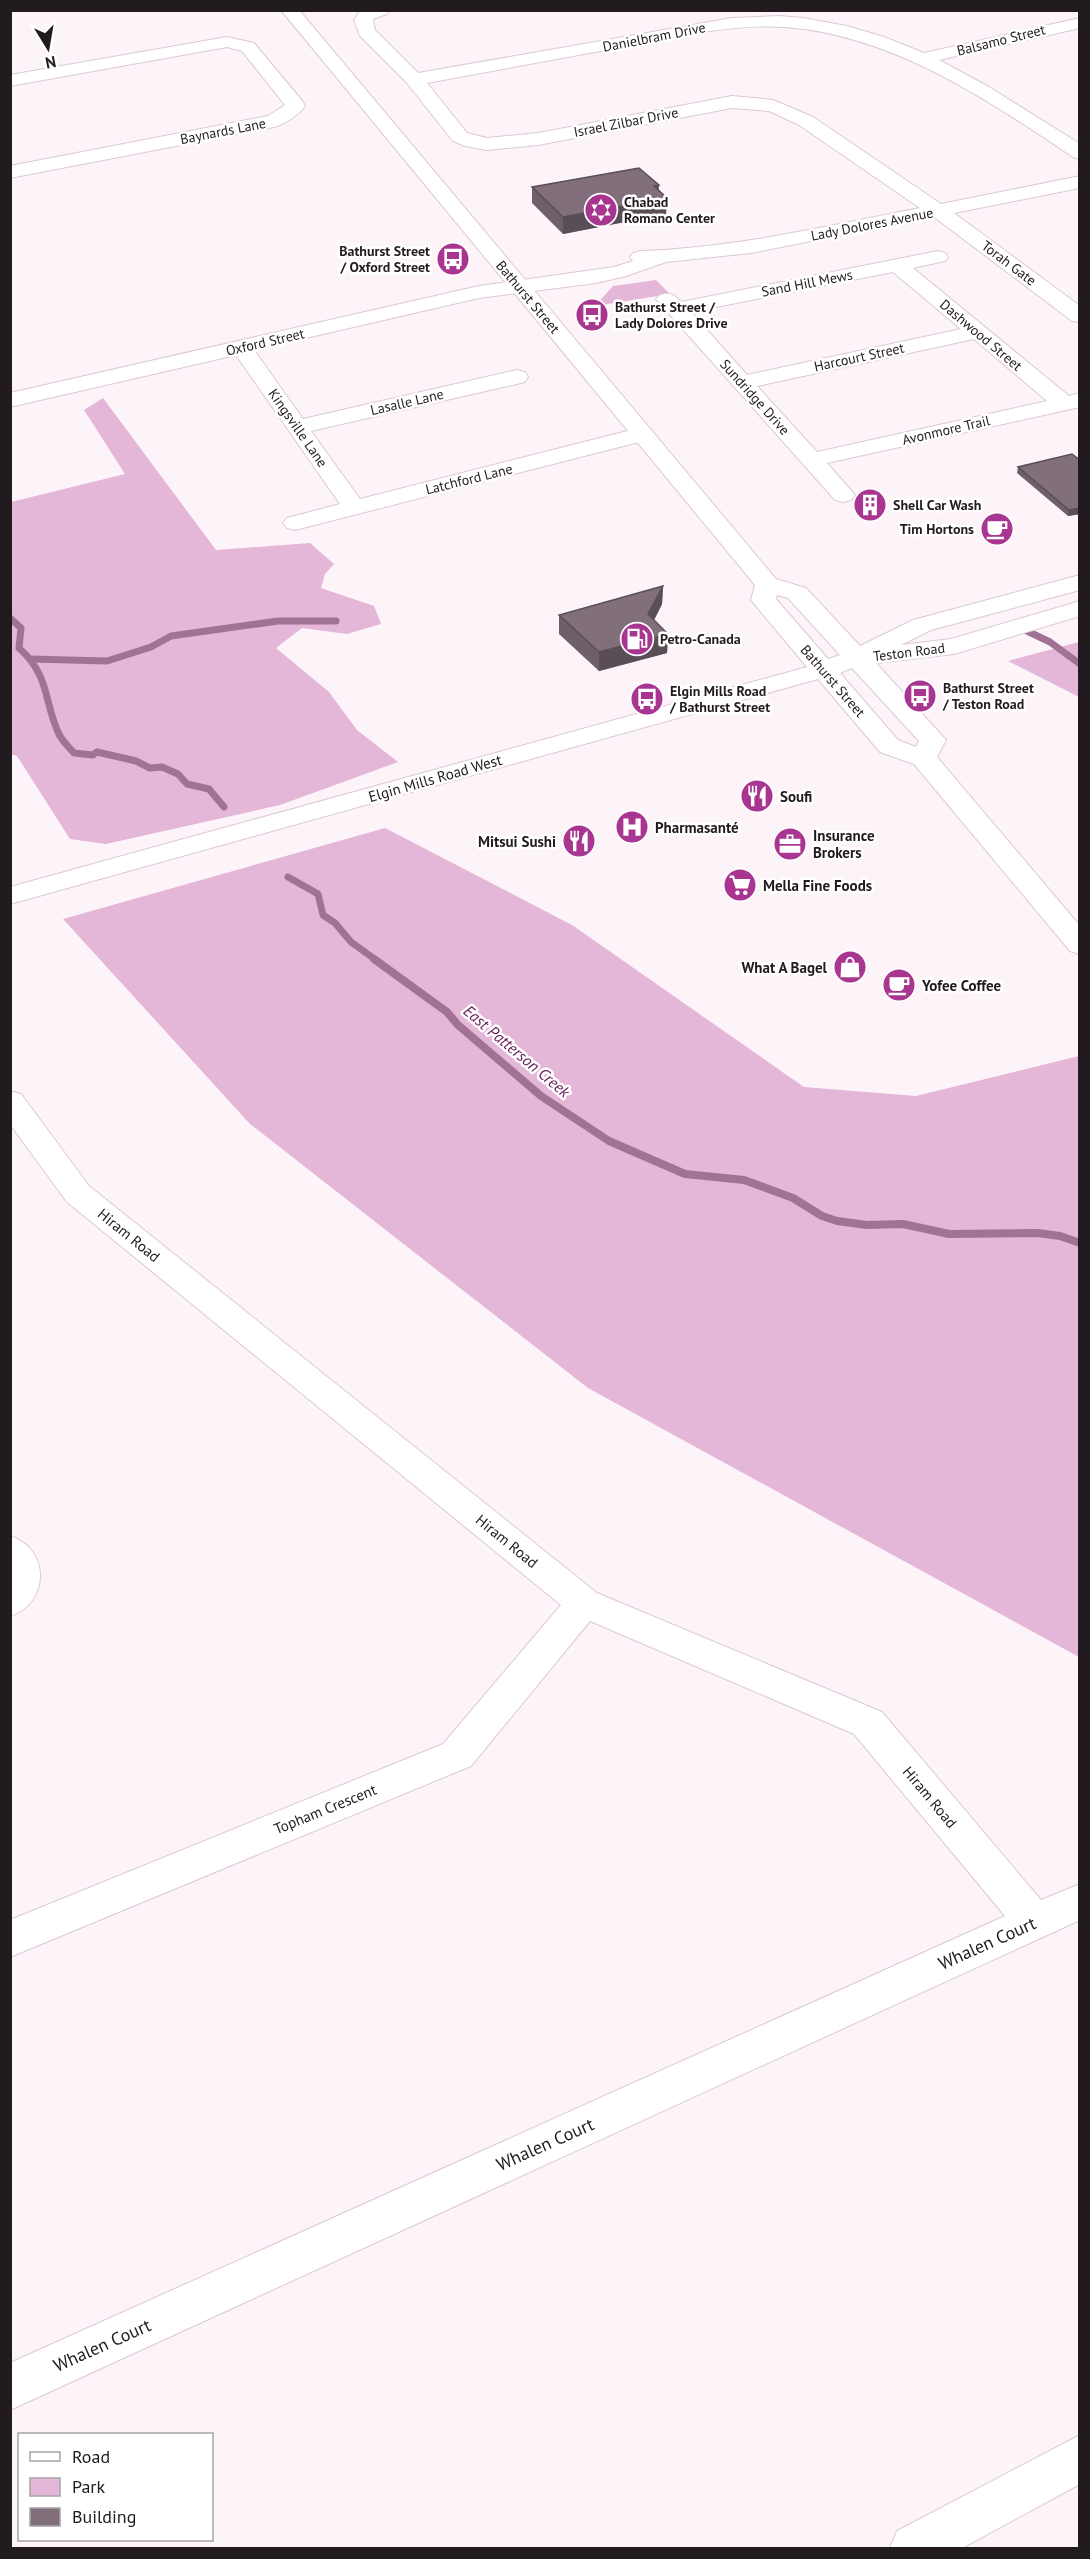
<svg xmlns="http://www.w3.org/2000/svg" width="1090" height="2559" viewBox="0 0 1090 2559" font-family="'PT Sans',sans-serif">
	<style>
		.green { fill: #e4b6d7 }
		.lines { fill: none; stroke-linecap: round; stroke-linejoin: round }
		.stream-far1 { stroke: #a17294; stroke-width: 7 }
		.stream { stroke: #a17294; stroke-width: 8 }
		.minor-casing { stroke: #ddc8d6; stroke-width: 2 }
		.tertiary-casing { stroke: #ddc8d6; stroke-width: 2 }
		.secondary-casing { stroke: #ddc8d6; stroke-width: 2 }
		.minor { fill: #fff; fill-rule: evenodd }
		.tertiary { fill: #fff; fill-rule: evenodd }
		.secondary { fill: #fff; fill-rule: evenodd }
		.wall { fill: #6f5f6a }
		.shaded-wall { fill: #5a4e56 }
		.building { fill: #816f7b; stroke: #5a4e56; stroke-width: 1.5 }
		.labels { text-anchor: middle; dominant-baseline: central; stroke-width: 5; stroke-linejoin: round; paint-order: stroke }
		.far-street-label { font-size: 14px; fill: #211a1f; stroke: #fff }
		.far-poi-label { font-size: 14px; font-weight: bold; fill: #211a1f; stroke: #fff; text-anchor: start }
		.street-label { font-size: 15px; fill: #211a1f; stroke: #fff }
		.poi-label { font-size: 15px; font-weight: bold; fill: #211a1f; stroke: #fff; text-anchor: start }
		.water-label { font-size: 16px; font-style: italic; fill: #671c58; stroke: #fff }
		.near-street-label { font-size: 18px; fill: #211a1f; stroke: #fff }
	</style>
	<rect width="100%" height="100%" fill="#fdf4fa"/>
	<g class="green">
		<path d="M 656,280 L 670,294 L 595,306 L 613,286 Z"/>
		<path d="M 103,398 L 216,550 L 310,543 L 334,564 L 325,574 L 321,588 L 374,606 L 381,624 L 347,634 L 302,628 L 276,648 L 329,692 L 357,730 L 398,762 L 280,805 L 106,844 L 70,839 L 17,756 L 11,754 L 11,502 L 125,474 L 84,410 Z"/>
		<path d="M 1079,642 L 1079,697 L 1008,661 Z"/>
		<path d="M 385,828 L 572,925 L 804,1087 L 916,1096 L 1079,1056 L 1079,1657 L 588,1388 L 250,1124 L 63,919 Z"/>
	</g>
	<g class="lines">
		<g class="stream-far1">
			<path d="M 10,618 L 21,628 L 19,648 C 51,677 43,701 59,734 C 62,741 69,747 74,753 L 93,755 L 97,752 L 136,761 L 150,768 L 162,767 L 178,774 L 187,784 L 209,789 L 224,807"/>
			<path d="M 1027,631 L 1050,642 L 1080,664"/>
			<path d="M 31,659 L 107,661 L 151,647 L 171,636 L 278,621 L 336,621"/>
			<path d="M 288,877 L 318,894 L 323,915 L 335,923 L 351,942 L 376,960"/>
		</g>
		<path class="stream" d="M 374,959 L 447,1012 L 458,1025 L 541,1096 L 609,1141 L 685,1174 L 744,1180 L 793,1198 L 822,1216 L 837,1221 L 867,1225 L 903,1224 L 949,1234 L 1038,1233 L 1060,1236 L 1080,1243"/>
		<g class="minor-casing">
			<g id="minor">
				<path d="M 389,10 L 387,14 L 373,19 L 375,30 L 418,73 L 732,18 L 779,16 L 803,18 L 847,26 L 884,37 L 924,53 L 1080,18 L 1080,28 L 939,60 L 989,87 L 1080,144 L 1080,159 L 1073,157 C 991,102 904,43 804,29 C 772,24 740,27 709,31 L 427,83 L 467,133 L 487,138 L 538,133 L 732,96 L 773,100 L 813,117 L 941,204 L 1080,176 L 1080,188 L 954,213 L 1080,306 L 1080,322 L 1072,321 L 934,217 L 751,253 L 666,262 L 626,276 L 596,283 L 479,298 L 254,350 L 303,419 L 517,370 L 525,372 L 528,377 L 525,382 L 311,431 L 360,499 L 643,427 L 651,429 L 654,434 L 651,439 L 295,530 L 287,528 L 283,523 L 287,518 L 340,504 L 236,355 L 10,407 L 10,393 L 479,286 L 614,267 L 633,261 L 630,257 L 633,253 L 640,251 C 735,248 827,226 920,208 L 799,125 L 769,111 L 732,108 L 538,145 L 487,150 L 465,146 L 453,141 L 407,83 L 360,36 L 354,20 L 360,11 Z"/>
				<path d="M 227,37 L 254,43 L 303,102 L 305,106 C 299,115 285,124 274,127 L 10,178 L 10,166 L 268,116 L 285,105 L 242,51 L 227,47 L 10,86 L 10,75 Z"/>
				<path d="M 938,251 L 945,253 L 948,257 L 945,261 L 913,268 L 1069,396 L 1080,393 L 1080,407 L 827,463 L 855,495 L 851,500 L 843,502 L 835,500 L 656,299 L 660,295 C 670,292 674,294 681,302 ZM 893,272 L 961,329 L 747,375 L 691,312 ZM 974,339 L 1047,401 L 817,452 L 757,386 Z"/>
				<path d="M 10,1091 L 21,1094 L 89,1186 L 597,1593 L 882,1712 L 1041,1900 L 1080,1884 L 1080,1920 L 10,2410 L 10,2363 L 1005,1916 L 854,1734 L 590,1621 L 471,1766 L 10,1957 L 10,1920 L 443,1744 L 561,1605 L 67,1202 L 10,1124 Z"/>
				<path d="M 10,1536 C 51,1549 49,1604 10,1616 Z"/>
			</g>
		</g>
		<g class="tertiary-casing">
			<path id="tertiary" d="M 1080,2435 L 1080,2484 L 962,2548 L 890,2548 L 897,2531 Z"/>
		</g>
		<g class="secondary-casing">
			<path id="secondary" d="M 281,10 L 299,10 L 776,579 L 806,588 L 860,646 L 913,620 L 1080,575 L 1080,590 L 931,630 L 901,645 L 951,639 L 1080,601 L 1080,616 L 954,654 L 876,663 L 946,740 L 937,757 L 1080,926 L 1080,954 L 1070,951 L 914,764 L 880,752 L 818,679 L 10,904 L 10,887 L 807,667 L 751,600 L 755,585 ZM 777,595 L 788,598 L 840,655 L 828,659 L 776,599 ZM 852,668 L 919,741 L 916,747 L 898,740 L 840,673 Z"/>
		</g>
		<use href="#minor" class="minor"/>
		<use href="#tertiary" class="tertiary"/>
		<use href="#secondary" class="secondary"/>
	</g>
	<g class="wall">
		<path d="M 532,187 L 659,190 L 667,198 L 666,214 L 563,234 L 532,203 Z"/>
		<path d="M 1080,460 L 1080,514 L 1068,516 L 1017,473 L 1018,467 Z"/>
		<path d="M 663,586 L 662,604 L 654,620 L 668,634 L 667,653 L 599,671 L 559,634 L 559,615 Z"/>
	</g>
	<g class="shaded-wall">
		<path d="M 659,185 L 658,199 L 667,198 L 666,214 L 563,234 L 563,217 Z"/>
		<path d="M 1080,508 L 1080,514 L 1068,516 L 1069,510 Z"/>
		<path d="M 663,586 L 662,604 L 648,632 L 648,614 Z"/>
		<path d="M 668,634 L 667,653 L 599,671 L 599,652 Z"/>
	</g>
	<g class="building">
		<path d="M 639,168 L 659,185 L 654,186 L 667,198 L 563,217 L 532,187 Z"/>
		<path d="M 1072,454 L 1080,460 L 1080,508 L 1069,510 L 1018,467 Z"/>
		<path d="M 663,586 L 648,614 L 668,634 L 599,652 L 559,615 Z"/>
	</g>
	<defs>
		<g id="synagogue-disc" transform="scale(1.725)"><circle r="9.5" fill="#a83691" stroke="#fff"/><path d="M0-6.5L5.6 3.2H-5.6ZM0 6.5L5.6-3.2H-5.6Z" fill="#fff"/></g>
		<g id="bus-disc" transform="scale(1.725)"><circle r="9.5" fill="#a83691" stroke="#fff"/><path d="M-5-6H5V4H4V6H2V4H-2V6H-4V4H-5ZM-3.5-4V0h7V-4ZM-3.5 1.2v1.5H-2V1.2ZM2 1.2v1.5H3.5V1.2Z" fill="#fff"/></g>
		<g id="building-disc" transform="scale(1.725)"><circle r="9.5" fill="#a83691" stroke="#fff"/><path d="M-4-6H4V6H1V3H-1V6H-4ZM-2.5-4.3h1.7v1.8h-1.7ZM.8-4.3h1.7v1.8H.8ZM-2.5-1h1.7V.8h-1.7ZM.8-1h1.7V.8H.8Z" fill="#fff"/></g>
		<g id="cafe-disc" transform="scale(1.725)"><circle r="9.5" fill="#a83691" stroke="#fff"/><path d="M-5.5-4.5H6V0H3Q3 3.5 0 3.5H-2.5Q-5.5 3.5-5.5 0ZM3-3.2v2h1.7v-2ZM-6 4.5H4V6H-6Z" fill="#fff"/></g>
		<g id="fuel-disc" transform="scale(1.725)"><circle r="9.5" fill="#a83691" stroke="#fff"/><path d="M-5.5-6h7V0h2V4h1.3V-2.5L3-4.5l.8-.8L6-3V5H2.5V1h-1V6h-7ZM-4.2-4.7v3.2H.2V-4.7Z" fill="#fff"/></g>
		<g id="restaurant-disc" transform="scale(1.725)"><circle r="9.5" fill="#a83691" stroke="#fff"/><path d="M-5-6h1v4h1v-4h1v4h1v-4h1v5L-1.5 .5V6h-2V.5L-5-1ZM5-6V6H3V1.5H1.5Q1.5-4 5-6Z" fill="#fff"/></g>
		<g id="hospital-disc" transform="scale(1.725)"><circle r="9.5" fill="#a83691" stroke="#fff"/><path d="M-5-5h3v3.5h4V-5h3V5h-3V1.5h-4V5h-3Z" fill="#fff"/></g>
		<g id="office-disc" transform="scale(1.725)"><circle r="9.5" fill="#a83691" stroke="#fff"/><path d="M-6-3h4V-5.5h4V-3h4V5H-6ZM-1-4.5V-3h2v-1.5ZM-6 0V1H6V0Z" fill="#fff"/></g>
		<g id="supermarket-disc" transform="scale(1.725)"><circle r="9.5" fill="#a83691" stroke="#fff"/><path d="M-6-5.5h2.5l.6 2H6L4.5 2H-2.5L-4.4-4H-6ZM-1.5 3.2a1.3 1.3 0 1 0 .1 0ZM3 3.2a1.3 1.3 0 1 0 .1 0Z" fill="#fff"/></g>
		<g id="shop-disc" transform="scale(1.725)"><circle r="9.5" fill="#a83691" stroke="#fff"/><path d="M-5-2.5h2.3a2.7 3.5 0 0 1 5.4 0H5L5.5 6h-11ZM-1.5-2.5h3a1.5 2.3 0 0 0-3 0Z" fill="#fff"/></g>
	</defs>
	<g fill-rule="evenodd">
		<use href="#synagogue-disc" x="601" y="210"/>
		<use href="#bus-disc" x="453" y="259"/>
		<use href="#bus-disc" x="592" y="315"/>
		<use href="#building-disc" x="870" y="505"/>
		<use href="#cafe-disc" x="997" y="529"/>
		<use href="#fuel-disc" x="637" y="639"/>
		<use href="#bus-disc" x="920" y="696"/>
		<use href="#bus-disc" x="647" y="699"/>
		<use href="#restaurant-disc" x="757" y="796"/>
		<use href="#hospital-disc" x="632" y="827"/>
		<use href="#restaurant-disc" x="579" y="841"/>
		<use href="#office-disc" x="790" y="844"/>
		<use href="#supermarket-disc" x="740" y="885"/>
		<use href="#shop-disc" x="850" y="967"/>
		<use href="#cafe-disc" x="899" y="985"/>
	</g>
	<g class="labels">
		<g class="far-street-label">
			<text transform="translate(654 37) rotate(-11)">Danielbram Drive</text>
			<text transform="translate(1001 40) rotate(-14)">Balsamo Street</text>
			<text transform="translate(626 122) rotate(-11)">Israel Zilbar Drive</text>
			<text transform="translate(223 131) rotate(-11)">Baynards Lane</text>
			<text transform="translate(872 224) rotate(-11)">Lady Dolores Avenue</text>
			<text transform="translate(1009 263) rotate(37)">Torah Gate</text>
			<text transform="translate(807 283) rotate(-11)">Sand Hill Mews</text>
			<text transform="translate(528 297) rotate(50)">Bathurst Street</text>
			<text transform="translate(981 335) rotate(40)">Dashwood Street</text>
			<text transform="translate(265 342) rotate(-13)">Oxford Street</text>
			<text transform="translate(859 357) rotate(-12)">Harcourt Street</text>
			<text transform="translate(755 397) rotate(48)">Sundridge Drive</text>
			<text transform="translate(407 402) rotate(-13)">Lasalle Lane</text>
			<text transform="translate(298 428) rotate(55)">Kingsville Lane</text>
			<text transform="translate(946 430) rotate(-13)">Avonmore Trail</text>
			<text transform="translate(469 479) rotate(-14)">Latchford Lane</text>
			<text transform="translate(909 652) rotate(-7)">Teston Road</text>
			<text transform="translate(833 681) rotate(49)">Bathurst Street</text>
		</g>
		<g class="far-poi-label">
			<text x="624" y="202">Chabad<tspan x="624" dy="16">Romano Center</tspan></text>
			<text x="430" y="251" text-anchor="end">Bathurst Street<tspan x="430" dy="16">/ Oxford Street</tspan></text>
			<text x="615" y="307">Bathurst Street /<tspan x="615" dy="16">Lady Dolores Drive</tspan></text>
			<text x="893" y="505">Shell Car Wash</text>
			<text x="974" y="529" text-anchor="end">Tim Hortons</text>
			<text x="660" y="639">Petro-Canada</text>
			<text x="943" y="688">Bathurst Street<tspan x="943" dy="16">/ Teston Road</tspan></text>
			<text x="670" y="691">Elgin Mills Road<tspan x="670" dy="16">/ Bathurst Street</tspan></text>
		</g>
		<g class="street-label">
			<text transform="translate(435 778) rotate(-16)">Elgin Mills Road West</text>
			<text transform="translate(129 1235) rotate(39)">Hiram Road</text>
			<text transform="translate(507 1541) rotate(39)">Hiram Road</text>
			<text transform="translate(930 1797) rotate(50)">Hiram Road</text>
			<text transform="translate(325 1809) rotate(-22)">Topham Crescent</text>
		</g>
		<g class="poi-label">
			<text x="780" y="796">Soufi</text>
			<text x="655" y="827">Pharmasanté</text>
			<text x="813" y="835">Insurance<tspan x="813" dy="17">Brokers</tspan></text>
			<text x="556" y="841" text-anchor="end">Mitsui Sushi</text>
			<text x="763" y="885">Mella Fine Foods</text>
			<text x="827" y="967" text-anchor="end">What A Bagel</text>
			<text x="922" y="985">Yofee Coffee</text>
		</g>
		<g class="water-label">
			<text transform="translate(517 1051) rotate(40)">East Patterson Creek</text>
		</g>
		<g class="near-street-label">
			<text transform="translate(987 1943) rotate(-24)">Whalen Court</text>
			<text transform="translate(545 2144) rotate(-24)">Whalen Court</text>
			<text transform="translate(102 2345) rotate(-24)">Whalen Court</text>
		</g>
	</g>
	<rect width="1090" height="2559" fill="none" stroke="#211a1f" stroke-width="24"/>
	<rect x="18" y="2433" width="195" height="108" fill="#ffffff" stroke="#a6a3a5" stroke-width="1.5"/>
	<rect x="30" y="2452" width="30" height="9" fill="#ffffff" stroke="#a6a3a5" stroke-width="1.5"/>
	<text x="72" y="2463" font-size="18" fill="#211a1f">Road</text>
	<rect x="30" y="2478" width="30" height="18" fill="#e4b6d7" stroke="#a6a3a5" stroke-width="1.5"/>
	<text x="72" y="2493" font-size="18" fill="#211a1f">Park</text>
	<rect x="30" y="2508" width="30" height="18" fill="#816f7b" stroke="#a6a3a5" stroke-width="1.5"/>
	<text x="72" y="2523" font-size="18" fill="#211a1f">Building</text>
	<g transform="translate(48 48) rotate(169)" stroke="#ffffff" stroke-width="4.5" paint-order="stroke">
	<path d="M0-4.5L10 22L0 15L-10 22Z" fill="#211a1f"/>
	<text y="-9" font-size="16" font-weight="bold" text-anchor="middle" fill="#211a1f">N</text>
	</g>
</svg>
